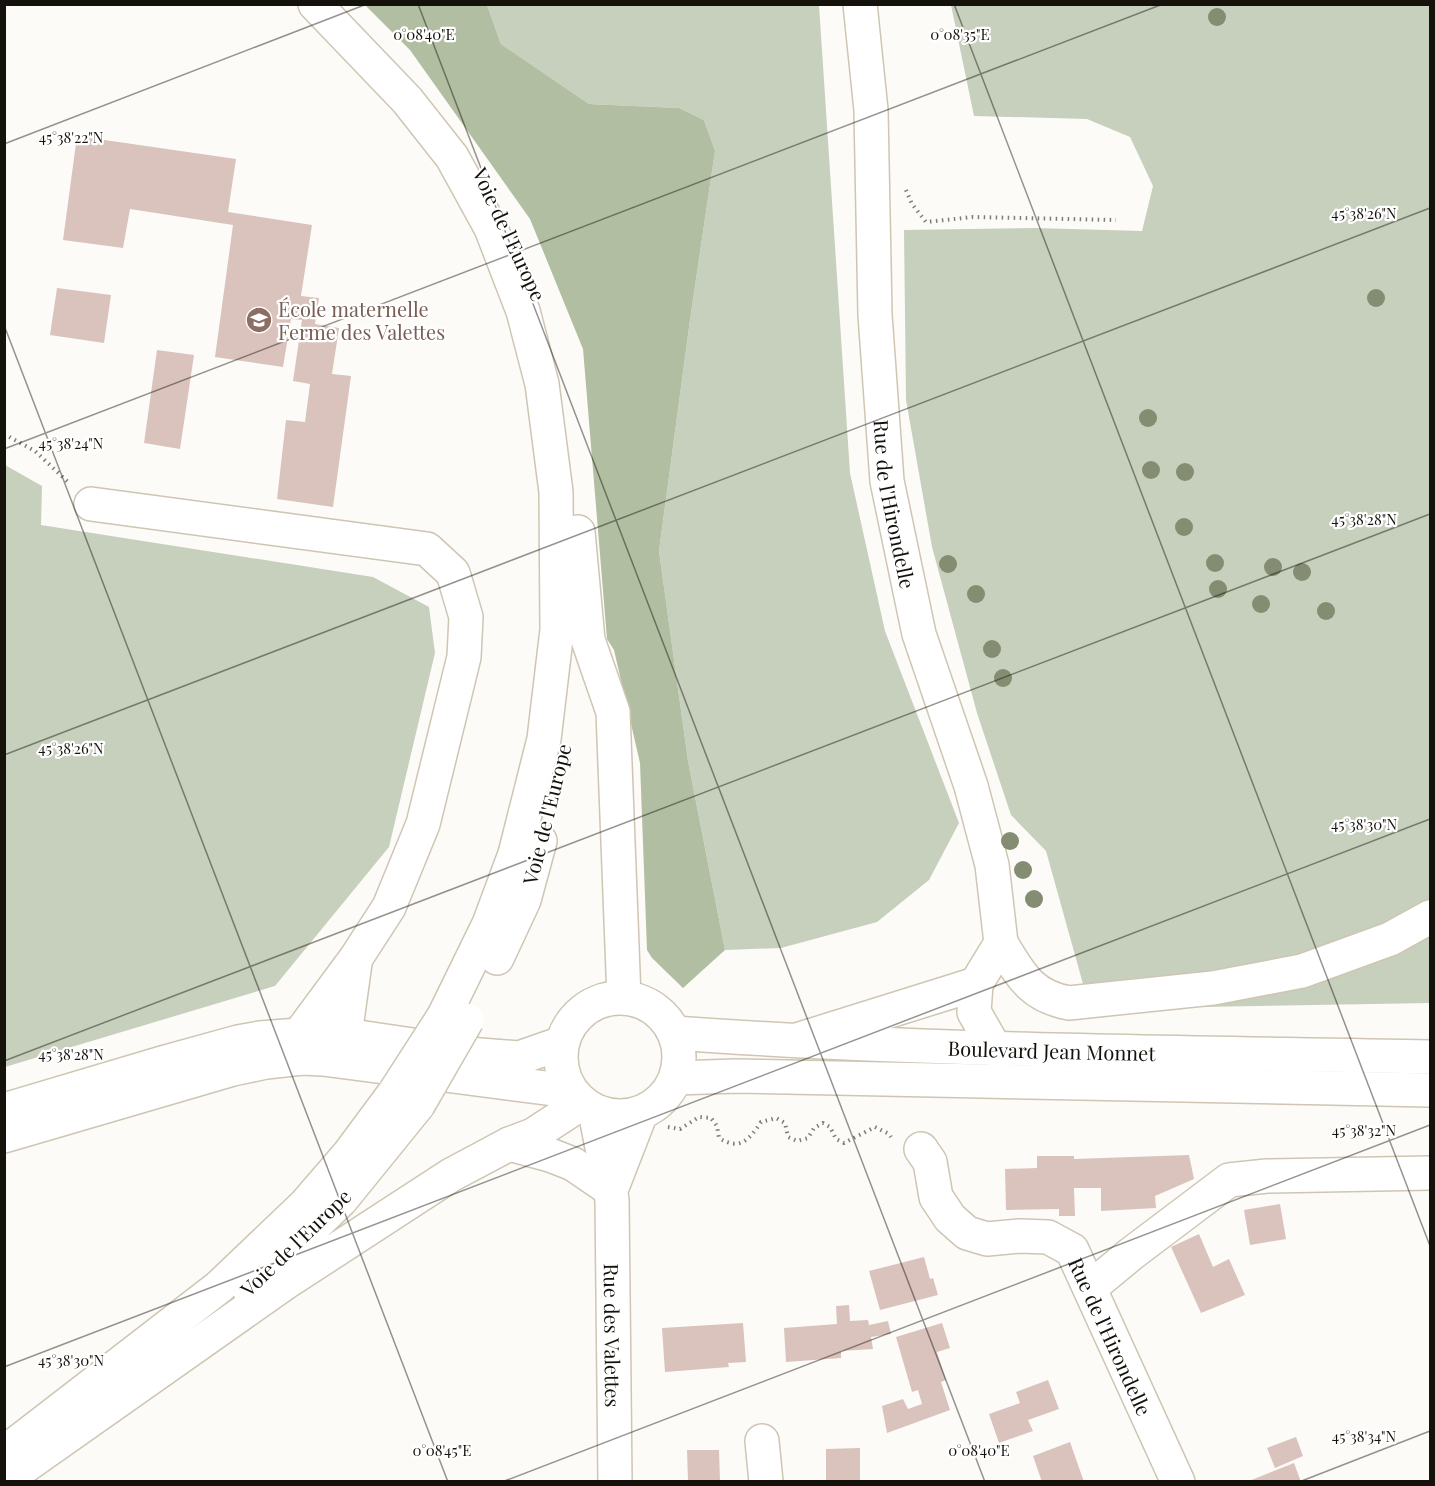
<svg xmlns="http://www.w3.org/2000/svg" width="1435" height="1486" viewBox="0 0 1435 1486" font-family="'Playfair Display',serif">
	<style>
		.green { fill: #c7d0bc }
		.forest { fill: #b1bea1 }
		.building { fill: #d9c3bc }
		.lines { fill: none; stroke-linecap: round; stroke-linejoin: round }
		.minor-casing { stroke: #cfc5b3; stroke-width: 36 }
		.major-casing { stroke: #cfc5b3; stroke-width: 36 }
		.path { stroke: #7f7c78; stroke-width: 4; stroke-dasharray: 1.5 4.5; stroke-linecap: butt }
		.minor { stroke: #fff; stroke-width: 33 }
		.major { stroke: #fff; stroke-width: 33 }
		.major-bridge-casing { stroke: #cfc5b3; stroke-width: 36; stroke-linecap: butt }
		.major-bridge { stroke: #fff; stroke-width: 33 }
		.tree { fill: #848c71 }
		.ticks { fill: none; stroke: #15110b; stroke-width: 1.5; stroke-opacity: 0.45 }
		.labels { text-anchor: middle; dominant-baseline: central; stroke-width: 4.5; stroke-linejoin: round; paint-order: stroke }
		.street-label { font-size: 20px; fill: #15110b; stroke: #fff }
		.education-label { font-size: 20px; fill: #785e54; stroke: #fff; text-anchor: start }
		.ticks-label { font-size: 15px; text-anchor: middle; fill: #15110b; stroke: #fff; stroke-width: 4.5; stroke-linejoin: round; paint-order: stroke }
	</style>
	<rect width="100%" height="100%" fill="#fdfbf8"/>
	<g class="green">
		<path d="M 487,5 L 819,5 L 850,473 L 885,631 L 959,823 L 929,880 L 877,922 L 781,948 L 725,950 L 688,761 L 659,551 L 690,320 L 715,151 L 704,120 L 679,108 L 589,104 L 501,44 Z"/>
		<path d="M 951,5 L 1430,5 L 1430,1003 L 1090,1009 L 1046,851 L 1011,815 L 977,713 L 932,547 L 906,400 L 904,230 L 1035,228 L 1142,231 L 1153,186 L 1130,137 L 1087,119 L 974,116 Z"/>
		<path d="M 5,465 L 42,486 L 41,525 L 373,577 L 429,607 L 435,653 L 389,847 L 275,986 L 5,1067 Z"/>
	</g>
	<path class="forest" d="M 365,5 L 487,5 L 501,44 L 589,104 L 679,108 L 704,120 L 715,151 L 690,320 L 659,551 L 688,761 L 725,950 L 683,988 L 652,958 L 647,950 L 640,763 L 614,650 L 607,639 L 583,349 L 530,219 L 410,50 Z"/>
	<g class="building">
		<path d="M 77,136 L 236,159 L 228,212 L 312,225 L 301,296 L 319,298 L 315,324 L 339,328 L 332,374 L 351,376 L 333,507 L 277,499 L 286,420 L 305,422 L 310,384 L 293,381 L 302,320 L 291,319 L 283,367 L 215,357 L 233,225 L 130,209 L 123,248 L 63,240 Z"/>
		<path d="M 57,288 L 111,295 L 104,343 L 50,335 Z"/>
		<path d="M 157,350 L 194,355 L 180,449 L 144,443 Z"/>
		<path d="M 1189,1155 L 1194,1179 L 1155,1196 L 1156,1208 L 1101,1211 L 1101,1188 L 1074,1188 L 1075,1216 L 1059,1216 L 1059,1209 L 1006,1210 L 1005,1169 L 1037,1168 L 1037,1156 L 1074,1156 L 1074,1159 Z"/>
		<path d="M 1280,1204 L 1286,1239 L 1250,1245 L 1244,1210 Z"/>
		<path d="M 1199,1234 L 1213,1267 L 1229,1259 L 1245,1295 L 1201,1313 L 1171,1247 Z"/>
		<path d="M 924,1257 L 930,1279 L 933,1278 L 938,1295 L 880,1310 L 869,1271 Z"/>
		<path d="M 849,1305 L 850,1321 L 868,1320 L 869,1325 L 888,1321 L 891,1334 L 871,1337 L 873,1349 L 841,1351 L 841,1358 L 786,1362 L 784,1328 L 837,1324 L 836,1306 Z"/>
		<path d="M 743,1323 L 746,1362 L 728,1363 L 729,1367 L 665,1372 L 662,1328 Z"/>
		<path d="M 942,1323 L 950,1348 L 937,1352 L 946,1380 L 941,1382 L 950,1410 L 887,1433 L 882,1406 L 903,1399 L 908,1409 L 922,1404 L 918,1390 L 912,1392 L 896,1337 Z"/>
		<path d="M 1048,1380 L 1059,1409 L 1028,1420 L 1033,1431 L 999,1443 L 989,1414 L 1020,1403 L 1016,1392 Z"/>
		<path d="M 1296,1437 L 1303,1456 L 1275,1468 L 1267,1448 Z"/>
		<path d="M 1070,1442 L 1084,1482 L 1042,1482 L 1033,1456 Z"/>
		<path d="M 860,1448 L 860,1482 L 826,1482 L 826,1449 Z"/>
		<path d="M 687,1450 L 719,1450 L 720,1482 L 688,1482 Z"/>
		<path d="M 1294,1463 L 1301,1482 L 1249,1482 L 1249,1481 Z"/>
	</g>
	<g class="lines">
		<g class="minor-casing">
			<g id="minor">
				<path id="s1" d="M 860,4 L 871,110 L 875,315 L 887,481 L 919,634 L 971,786 L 992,865 L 1001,943 L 976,984 L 974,1012 L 995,1049"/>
				<path d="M 91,504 L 427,549 L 453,573 L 466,617 L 464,657 L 423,824 L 389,907 L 356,958 L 299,1035 L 302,1058"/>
				<path d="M 1001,943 C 1020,974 1030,996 1069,1003 L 1213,988 L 1302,971 L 1390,939 L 1430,917"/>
				<path d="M 800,1039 L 976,984"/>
				<path d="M 325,1056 L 345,1035 L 355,963"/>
				<path id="s2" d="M 595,1111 L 612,1200 L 615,1482"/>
				<path d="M 509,1144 L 550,1155 L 573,1164 L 611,1190"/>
				<path id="s3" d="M 921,1149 L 930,1162 L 936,1197 L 950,1218 L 967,1233 L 987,1239 L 1020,1236 L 1048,1237 L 1072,1250 L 1178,1482"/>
				<path d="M 611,1190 L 641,1113"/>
				<path d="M 1090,1288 L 1131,1254 L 1229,1180 L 1267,1176 L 1430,1173"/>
				<path d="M 762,1441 L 766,1482"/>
			</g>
		</g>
		<g class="major-casing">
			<g id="major">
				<path d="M 315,4 L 407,100 L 452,157 L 491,228 L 523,311 L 542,384 L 556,492 L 557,630 L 544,739 L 515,854 L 489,924 L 444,1016"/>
				<path d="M 578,532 L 588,640 L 613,712 L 624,998"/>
				<path d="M 497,958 L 524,900 L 540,841"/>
				<circle cx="620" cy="1057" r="59"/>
				<path id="s4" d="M 674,1033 C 926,1051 1178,1052 1430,1057"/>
				<path d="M 676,1078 L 736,1076 L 1430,1090"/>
				<path d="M 4,1110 L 162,1063 L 238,1042 L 260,1038 L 299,1035 L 345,1035 L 480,1055 L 519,1058 L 562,1043"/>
				<path d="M 4,1136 L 233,1069 L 266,1062 L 302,1058 L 323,1059 L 569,1091"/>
				<path d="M 249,1289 L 341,1200 L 418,1105"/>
				<path d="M 4,1453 L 219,1287 L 305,1205 L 349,1154 L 395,1092"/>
				<path d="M 4,1481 L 285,1283 L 451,1175 L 509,1144 L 533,1135 L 582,1103"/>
			</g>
		</g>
		<g class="path">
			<path d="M 906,190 L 912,204 L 926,222 L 973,217 L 1116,220"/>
			<path d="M 4,434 L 35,451 L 68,482"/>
			<path d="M 668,1127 L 680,1129 L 699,1117 L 711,1118 L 717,1126 L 719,1138 C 740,1151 749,1140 761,1122 L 776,1118 L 785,1123 L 788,1137 L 797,1141 L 808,1138 L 814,1128 L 823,1123 L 830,1127 L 836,1139 L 844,1143 L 875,1127 L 889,1134 L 891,1137"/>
		</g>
		<use href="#minor" class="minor"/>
		<use href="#major" class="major"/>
		<g class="major-bridge-casing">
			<g id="major-bridge">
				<path d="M 395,1092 L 444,1016"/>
				<path d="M 418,1105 L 467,1020"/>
			</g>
		</g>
		<use href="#major-bridge" class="major-bridge"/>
	</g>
	<g class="tree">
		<circle cx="1217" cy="17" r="9"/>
		<circle cx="1376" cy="298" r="9"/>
		<circle cx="1148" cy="418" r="9"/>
		<circle cx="1151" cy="470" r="9"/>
		<circle cx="1185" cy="472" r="9"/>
		<circle cx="1184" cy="527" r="9"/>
		<circle cx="1215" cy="563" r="9"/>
		<circle cx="948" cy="564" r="9"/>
		<circle cx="1273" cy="567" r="9"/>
		<circle cx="1302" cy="572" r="9"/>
		<circle cx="1218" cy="589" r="9"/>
		<circle cx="976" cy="594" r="9"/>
		<circle cx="1261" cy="604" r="9"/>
		<circle cx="1326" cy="611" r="9"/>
		<circle cx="992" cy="649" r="9"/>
		<circle cx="1003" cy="678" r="9"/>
		<circle cx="1010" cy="841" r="9"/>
		<circle cx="1023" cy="870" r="9"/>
		<circle cx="1034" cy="899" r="9"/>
	</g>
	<path class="ticks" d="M 418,4 L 985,1482M 954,4 L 1430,1246M 4,144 L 367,4M 4,325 L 448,1482M 4,449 L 1163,4M 4,755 L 1430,208M 4,1061 L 1430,514M 4,1367 L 1430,819M 502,1482 L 1430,1125M 1299,1482 L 1430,1431"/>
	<defs>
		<g id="school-disc" transform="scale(1.35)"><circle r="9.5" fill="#8d6e63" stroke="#fff"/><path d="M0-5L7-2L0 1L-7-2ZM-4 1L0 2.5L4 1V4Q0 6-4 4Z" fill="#fff"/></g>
	</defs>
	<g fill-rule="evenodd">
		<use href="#school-disc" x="259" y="320"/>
	</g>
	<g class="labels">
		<g class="street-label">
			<text transform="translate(510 234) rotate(65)">Voie de l'Europe</text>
			<text stroke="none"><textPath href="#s1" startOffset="502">Rue de l'Hirondelle</textPath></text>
			<text transform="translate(546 814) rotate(-76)">Voie de l'Europe</text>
			<text stroke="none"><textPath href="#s4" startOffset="378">Boulevard Jean Monnet</textPath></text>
			<text transform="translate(295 1242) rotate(-44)">Voie de l'Europe</text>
			<text stroke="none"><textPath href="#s2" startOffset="226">Rue des Valettes</textPath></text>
			<text stroke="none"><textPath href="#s3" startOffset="303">Rue de l'Hirondelle</textPath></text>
		</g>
		<g class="education-label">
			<text x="278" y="308">École maternelle<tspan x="278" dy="23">Ferme des Valettes</tspan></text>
		</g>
	</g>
	<g class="ticks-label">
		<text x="424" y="40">0°08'40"E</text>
		<text x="960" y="40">0°08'35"E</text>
		<text x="71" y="143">45°38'22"N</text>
		<text x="1364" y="219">45°38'26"N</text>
		<text x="71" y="449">45°38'24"N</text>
		<text x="1364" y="525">45°38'28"N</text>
		<text x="71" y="754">45°38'26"N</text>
		<text x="1364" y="830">45°38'30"N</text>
		<text x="71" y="1060">45°38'28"N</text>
		<text x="1364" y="1136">45°38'32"N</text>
		<text x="71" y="1366">45°38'30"N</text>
		<text x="1364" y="1442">45°38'34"N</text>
		<text x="442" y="1456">0°08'45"E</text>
		<text x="979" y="1456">0°08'40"E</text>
	</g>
	<rect width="1435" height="1486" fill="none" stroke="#15110b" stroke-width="12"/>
</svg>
